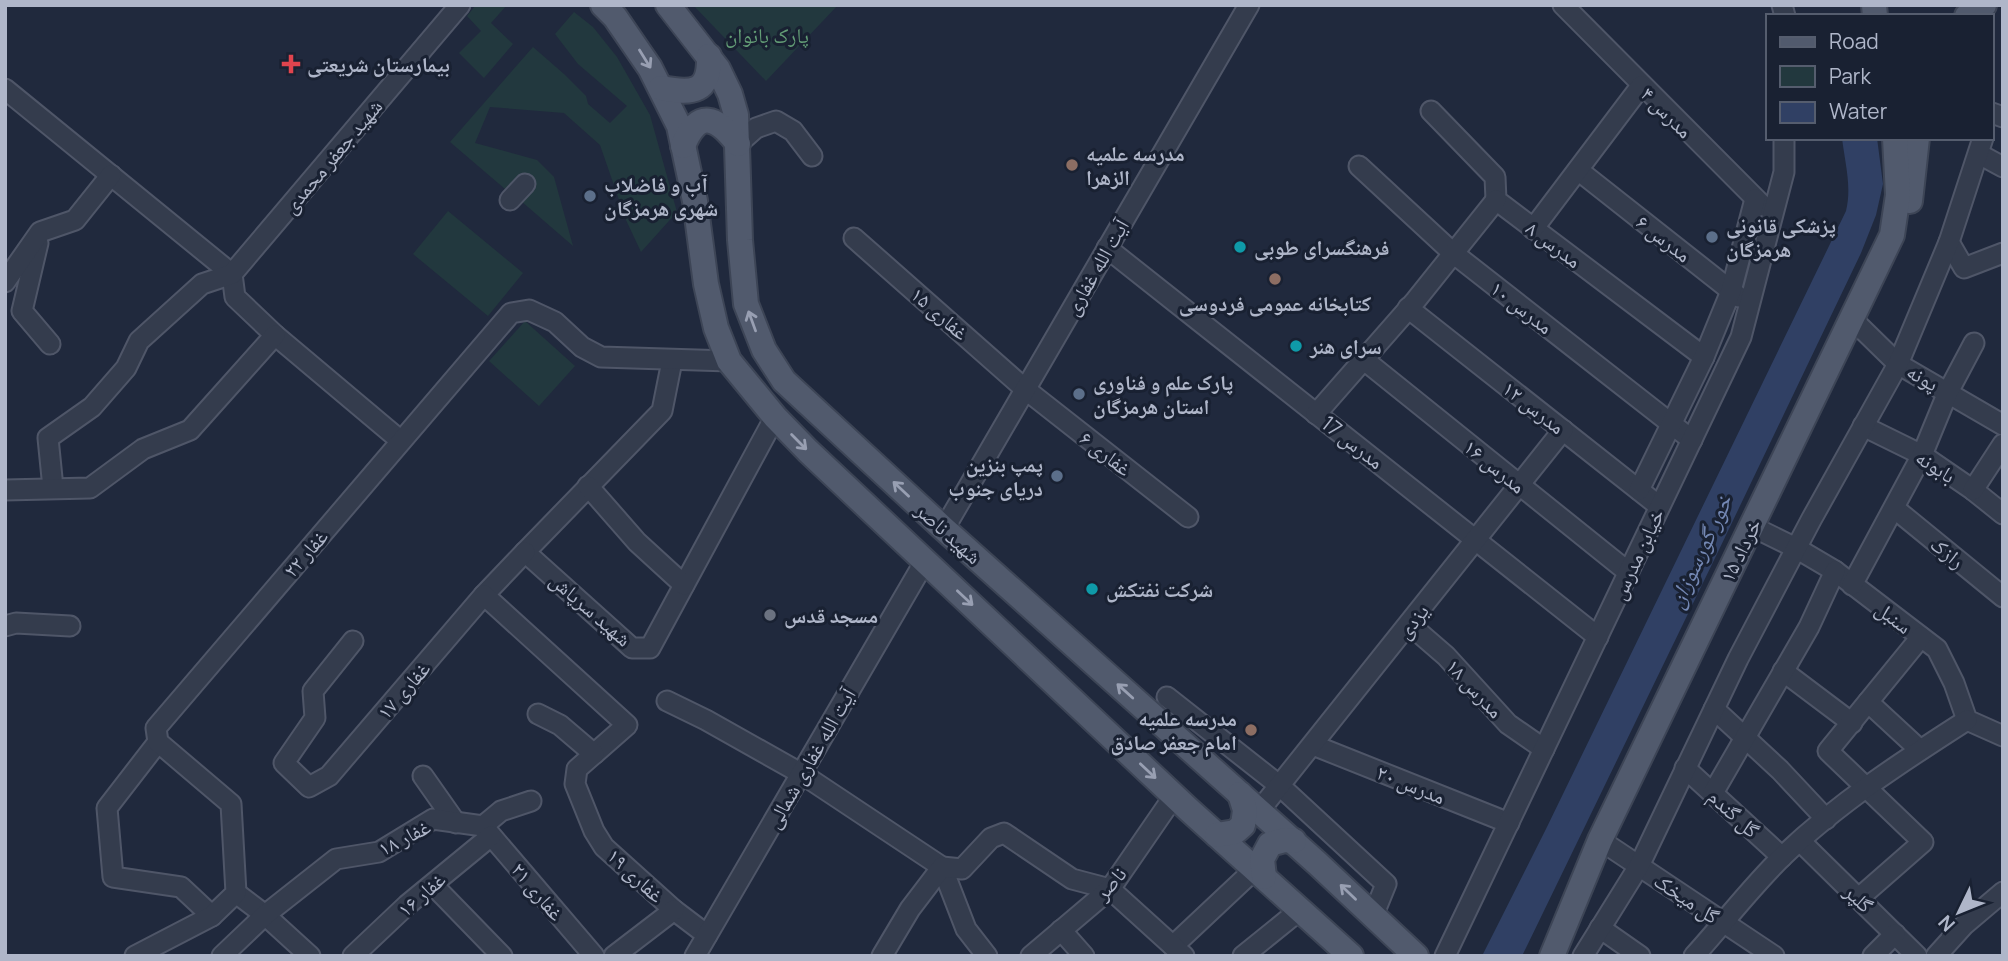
<svg xmlns="http://www.w3.org/2000/svg" width="2008" height="961" viewBox="0 0 2008 961" font-family="Manrope,'Noto Naskh Arabic',sans-serif">
	<style>
		.green { fill: #22383e }
		.water { fill: #304064 }
		.lines { fill: none; stroke-linecap: round; stroke-linejoin: round }
		.minor-casing { stroke: #4f5668; stroke-width: 23 }
		.major-casing { stroke: #3d4556; stroke-width: 28 }
		.minor { stroke: #343c4d; stroke-width: 19 }
		.major { stroke: #515a6d; stroke-width: 24 }
		.oneway { stroke: #989fb2 }
		.health-dot { fill: #e0444e; stroke: #192132; stroke-width: 2.5 }
		.education-dot { fill: #8d6e63; stroke: #192132; stroke-width: 2.5 }
		.service-dot { fill: #5c6f8a; stroke: #192132; stroke-width: 2.5 }
		.culture-dot { fill: #0f9aa8; stroke: #192132; stroke-width: 2.5 }
		.worship-dot { fill: #6b7280; stroke: #192132; stroke-width: 2.5 }
		.labels { text-anchor: middle; dominant-baseline: central; stroke-width: 6; stroke-linejoin: round; paint-order: stroke }
		.park-label { font-size: 21px; fill: #639d76; stroke: #192132 }
		.poi-label { font-size: 21px; font-weight: bold; fill: #afb6c9; stroke: #192132; text-anchor: start }
		.street-label { font-size: 21px; fill: #afb6c9; stroke: #192132 }
		.water-label { font-size: 23px; font-style: italic; fill: #7488b4; stroke: #192132 }
	</style>
	<rect width="100%" height="100%" fill="#20293d"/>
	<g class="green">
		<path d="M 476,5 L 507,5 L 491,23 L 513,44 L 484,78 L 459,53 L 481,31 L 467,16 Z"/>
		<path d="M 693,5 L 838,5 L 766,81 Z"/>
		<path d="M 574,12 L 593,27 L 617,57 L 650,115 L 677,212 L 641,252 L 626,220 L 600,145 L 564,113 L 490,107 L 475,143 L 537,160 L 554,177 L 573,246 L 521,201 L 536,187 L 521,173 L 505,189 L 450,142 L 533,47 L 564,74 L 586,96 L 588,104 L 610,123 L 627,106 L 578,64 L 555,34 Z"/>
		<path d="M 448,211 L 523,273 L 488,316 L 413,254 Z"/>
		<path d="M 525,321 L 575,366 L 539,406 L 489,361 Z"/>
	</g>
	<path class="water" d="M 1842,138 L 1877,138 L 1883,184 L 1876,215 L 1861,253 L 1716,556 L 1522,956 L 1482,956 L 1546,829 L 1846,211 C 1852,187 1845,163 1842,138 Z"/>
	<g class="lines">
		<g class="minor-casing">
			<g id="minor">
				<path d="M 1563,5 L 1763,206"/>
				<path d="M 1782,5 L 1785,16"/>
				<path d="M 5,89 L 232,274 L 235,297 L 275,335 L 401,441"/>
				<path d="M 1431,111 L 1495,177 L 1496,200 L 1704,357"/>
				<path d="M 1992,113 L 2003,117"/>
				<path d="M 738,144 L 756,128 L 776,121 L 793,131 L 812,156"/>
				<path d="M 1979,154 L 2003,167"/>
				<path d="M 1359,166 L 1453,253 L 1692,440"/>
				<path d="M 1578,170 L 1739,297"/>
				<path d="M 510,200 L 525,184"/>
				<path d="M 1533,229 L 1641,86"/>
				<path d="M 854,238 L 1025,389 L 1188,517"/>
				<path d="M 1949,242 L 1964,268 L 2003,253"/>
				<path d="M 38,243 L 22,311 L 50,344"/>
				<path d="M 1107,248 L 1598,637"/>
				<path d="M 5,282 L 40,232 L 75,220 L 111,175"/>
				<path d="M 1408,308 L 1659,506"/>
				<path d="M 1852,319 L 1898,364 L 2003,425"/>
				<path d="M 1363,359 L 1628,572"/>
				<path d="M 672,361 L 662,411 L 525,552 L 632,648 L 650,648 L 775,417"/>
				<path d="M 1316,414 L 1416,300 L 1496,200"/>
				<path d="M 1863,426 L 1922,455 L 1973,490 L 2003,514"/>
				<path d="M 588,486 L 637,542 L 684,585"/>
				<path d="M 53,488 L 48,438 L 92,407 L 126,368 L 139,341 L 202,284 L 232,274 L 460,5"/>
				<path d="M 5,490 L 90,488 L 143,449 L 190,430 L 275,335"/>
				<path d="M 1639,490 L 1704,357 L 1731,291 L 1755,199"/>
				<path d="M 1973,490 L 2003,444"/>
				<path d="M 1894,508 L 2003,597"/>
				<path d="M 1751,526 L 1796,548 L 1835,571 L 1937,649 L 1954,683 L 1967,720 L 2003,736"/>
				<path d="M 944,529 L 1249,5"/>
				<path d="M 1852,585 L 1922,455 L 1948,392 L 1974,343"/>
				<path d="M 484,595 L 525,552"/>
				<path d="M 1409,624 L 1446,656 L 1508,724 L 1544,749"/>
				<path d="M 5,626 L 16,623 L 70,626"/>
				<path d="M 353,641 L 313,691 L 315,718 L 284,763 L 309,787 L 329,776 L 484,595 L 627,725 L 594,754"/>
				<path d="M 1783,671 L 1852,723"/>
				<path d="M 1167,697 L 1280,786 L 1386,884 L 1373,916"/>
				<path d="M 667,701 L 706,720 L 802,774 L 942,867 L 966,929 L 987,956"/>
				<path d="M 1868,702 L 1920,750"/>
				<path d="M 1714,709 L 1780,770 L 1826,819"/>
				<path d="M 538,714 L 560,725 L 594,754 L 577,769 L 575,784 L 594,831 L 604,847 L 674,910 L 707,935"/>
				<path d="M 158,742 L 107,808 L 113,877 L 181,887 L 212,916"/>
				<path d="M 1313,745 L 1509,823"/>
				<path d="M 1685,768 L 1782,857"/>
				<path d="M 423,776 L 456,823"/>
				<path d="M 1713,793 L 1809,627 L 1835,571"/>
				<path d="M 1259,811 L 1563,430"/>
				<path d="M 483,826 L 594,956"/>
				<path d="M 1600,840 L 1774,956"/>
				<path d="M 1800,841 L 1917,956"/>
				<path d="M 433,885 L 502,956"/>
				<path d="M 236,893 L 265,915 L 310,956"/>
				<path d="M 1859,898 L 1923,842 L 1828,751 L 1921,637"/>
				<path d="M 1600,928 L 1640,956"/>
				<path d="M 1061,930 L 1084,956"/>
				<path d="M 1173,946 L 1255,869"/>
				<path d="M 135,956 L 212,916 L 236,893 L 231,804 L 158,742 L 156,728 L 511,313 L 529,310 L 555,322 L 582,347 L 601,357 L 729,361"/>
				<path d="M 222,956 L 265,915 L 336,859 L 379,852 L 433,819 L 483,826 L 501,811 L 531,801"/>
				<path d="M 353,956 L 407,905 L 491,836"/>
				<path d="M 614,956 L 674,910"/>
				<path d="M 695,956 L 925,561"/>
				<path d="M 882,956 L 910,909 L 942,867 L 962,869 L 991,838 L 1004,833 L 1072,879 L 1110,889 L 1184,956"/>
				<path d="M 1031,956 L 1110,889 L 1174,796"/>
				<path d="M 1243,956 L 1301,909"/>
				<path d="M 1445,956 L 1741,337 L 1784,172 L 1784,138"/>
				<path d="M 1583,956 L 1639,866 L 1738,659 L 1811,520 L 1898,364 L 1949,242 L 1983,138"/>
				<path d="M 1694,956 C 1724,923 1751,887 1783,856 C 1838,803 1903,761 1967,720"/>
				<path d="M 1873,956 L 1895,934"/>
				<path d="M 1936,956 L 1964,925 L 2003,892"/>
			</g>
		</g>
		<g class="major-casing">
			<g id="major">
				<path d="M 603,5 L 615,17 L 650,68 L 679,126 L 695,201 L 706,284 L 716,328 L 729,361 L 775,417 L 808,451 L 1188,809 L 1351,956"/>
				<path d="M 668,5 L 718,69 L 730,94 L 736,115 L 740,240 L 746,304 L 764,350 L 784,381 L 944,529 L 1317,863 L 1416,956"/>
				<path d="M 1874,5 L 1875,16"/>
				<path d="M 1967,16 L 1984,5"/>
				<path d="M 661,88 C 693,94 710,93 709,56"/>
				<path d="M 683,146 C 698,108 717,117 738,144"/>
				<path d="M 1910,201 L 1917,138"/>
				<path d="M 1217,835 L 1235,832 L 1243,825 L 1245,810 L 1240,794"/>
				<path d="M 1264,877 L 1262,859 L 1270,844 L 1285,840 L 1294,841"/>
				<path d="M 1552,956 L 1600,840 L 1892,235 L 1898,195 L 1895,138"/>
			</g>
		</g>
		<use href="#minor" class="minor"/>
		<use href="#major" class="major"/>
	</g>
	<defs><path id="oneway-shaft" d="M-6 0H5M1.5-3L5.5 0L1.5 3" fill="none" stroke-width="1.6" stroke-linecap="round" stroke-linejoin="round" transform="scale(1.75)"/></defs>
	<g class="oneway">
		<use href="#oneway-shaft" transform="translate(645 59) rotate(58)"/>
		<use href="#oneway-shaft" transform="translate(752 321) rotate(-110)"/>
		<use href="#oneway-shaft" transform="translate(799 442) rotate(45)"/>
		<use href="#oneway-shaft" transform="translate(901 489) rotate(-137)"/>
		<use href="#oneway-shaft" transform="translate(965 598) rotate(43)"/>
		<use href="#oneway-shaft" transform="translate(1125 691) rotate(-138)"/>
		<use href="#oneway-shaft" transform="translate(1148 771) rotate(43)"/>
		<use href="#oneway-shaft" transform="translate(1348 892) rotate(-136)"/>
	</g>
	<path class="health-dot" d="M287.5 53.5h7v7h7v7h-7v7h-7v-7h-7v-7h7z"/>
	<g class="education-dot">
		<circle cx="1072" cy="165" r="7"/>
		<circle cx="1275" cy="279" r="7"/>
		<circle cx="1251" cy="730" r="7"/>
	</g>
	<g class="service-dot">
		<circle cx="590" cy="196" r="7"/>
		<circle cx="1712" cy="237" r="7"/>
		<circle cx="1079" cy="394" r="7"/>
		<circle cx="1057" cy="476" r="7"/>
	</g>
	<g class="culture-dot">
		<circle cx="1240" cy="247" r="7"/>
		<circle cx="1296" cy="346" r="7"/>
		<circle cx="1092" cy="589" r="7"/>
	</g>
	<circle class="worship-dot" cx="770" cy="615" r="7"/>
	<g class="labels">
		<g class="park-label">
			<text x="767" y="35">پارک بانوان</text>
		</g>
		<g class="poi-label">
			<text x="307" y="64">بیمارستان شریعتی</text>
			<text x="1086" y="153">مدرسه علمیه<tspan x="1086" dy="24">الزهرا</tspan></text>
			<text x="604" y="184">آب و فاضلاب<tspan x="604" dy="24">شهری هرمزگان</tspan></text>
			<text x="1726" y="225">پزشکی قانونی<tspan x="1726" dy="24">هرمزگان</tspan></text>
			<text x="1254" y="247">فرهنگسرای طوبی</text>
			<text x="1275" y="303" text-anchor="middle">کتابخانه عمومی فردوسی</text>
			<text x="1310" y="346">سرای هنر</text>
			<text x="1093" y="382">پارک علم و فناوری<tspan x="1093" dy="24">استان هرمزگان</tspan></text>
			<text x="1043" y="464" text-anchor="end">پمپ بنزین<tspan x="1043" dy="24">دریای جنوب</tspan></text>
			<text x="1106" y="589">شرکت نفتکش</text>
			<text x="784" y="615">مسجد قدس</text>
			<text x="1237" y="718" text-anchor="end">مدرسه علمیه<tspan x="1237" dy="24">امام جعفر صادق</tspan></text>
		</g>
		<g class="street-label">
			<text transform="translate(1667 112) rotate(45)">مدرس ۴</text>
			<text transform="translate(332 156) rotate(-50)">شهید جعفر محمدی</text>
			<text transform="translate(1664 238) rotate(38)">مدرس ۶</text>
			<text transform="translate(1554 244) rotate(37)">مدرس ۸</text>
			<text transform="translate(1096 267) rotate(-60)">آیت الله غفاری</text>
			<text transform="translate(1522 307) rotate(38)">مدرس ۱۰</text>
			<text transform="translate(940 313) rotate(41)">غفاری ۱۵</text>
			<text transform="translate(1923 377) rotate(30)">پونه</text>
			<text transform="translate(1534 407) rotate(38)">مدرس ۱۲</text>
			<text transform="translate(1353 442) rotate(38)">مدرس 17</text>
			<text transform="translate(1106 453) rotate(38)">غفاری ۶</text>
			<text transform="translate(1495 466) rotate(39)">مدرس ۱۶</text>
			<text transform="translate(1936 466) rotate(33)">بابونه</text>
			<text transform="translate(949 533) rotate(42)">شهید ناصر</text>
			<text transform="translate(1740 550) rotate(-64)">۱۵ خرداد</text>
			<text transform="translate(1948 552) rotate(39)">رازک</text>
			<text transform="translate(305 553) rotate(-49)">غفار ۲۲</text>
			<text transform="translate(1637 554) rotate(-65)">خیابن مدرس</text>
			<text transform="translate(591 609) rotate(41)">شهید سرپاش</text>
			<text transform="translate(1894 617) rotate(37)">سنبل</text>
			<text transform="translate(1412 621) rotate(-51)">یزدی</text>
			<text transform="translate(1475 688) rotate(47)">مدرس ۱۸</text>
			<text transform="translate(403 690) rotate(-49)">غفاری ۱۷</text>
			<text transform="translate(810 758) rotate(-60)">آیت الله غفاری شمالی</text>
			<text transform="translate(1411 784) rotate(22)">مدرس ۲۰</text>
			<text transform="translate(1734 813) rotate(42)">گل گندم</text>
			<text transform="translate(404 837) rotate(-27)">غفار ۱۸</text>
			<text transform="translate(636 875) rotate(43)">غفاری ۱۹</text>
			<text transform="translate(1110 883) rotate(-49)">ناصر</text>
			<text transform="translate(538 891) rotate(50)">غفاری ۲۱</text>
			<text transform="translate(421 894) rotate(-41)">غفار ۱۶</text>
			<text transform="translate(1687 898) rotate(34)">گل میخک</text>
			<text transform="translate(1859 898) rotate(44)">گلپر</text>
		</g>
		<g class="water-label">
			<text transform="translate(1699 551) rotate(-65)">خور گورسوزان</text>
		</g>
	</g>
	<rect width="2008" height="961" fill="none" stroke="#afb6c9" stroke-width="14"/>
	<rect x="1766" y="14" width="228" height="126" fill="#192132" stroke="#555d6e" stroke-width="2"/>
	<rect x="1780" y="37" width="35" height="10" fill="#515a6d" stroke="#555d6e" stroke-width="2"/>
	<text x="1829" y="49" font-size="21" fill="#afb6c9">Road</text>
	<rect x="1780" y="66" width="35" height="21" fill="#22383e" stroke="#555d6e" stroke-width="2"/>
	<text x="1829" y="84" font-size="21" fill="#afb6c9">Park</text>
	<rect x="1780" y="102" width="35" height="21" fill="#304064" stroke="#555d6e" stroke-width="2"/>
	<text x="1829" y="119" font-size="21" fill="#afb6c9">Water</text>
	<g transform="translate(1959 912) rotate(227)" stroke="#192132" stroke-width="5" paint-order="stroke">
	<path d="M0-5L12 26L0 18L-12 26Z" fill="#afb6c9"/>
	<text y="-10" font-size="19" font-weight="bold" text-anchor="middle" fill="#afb6c9">N</text>
	</g>
</svg>
